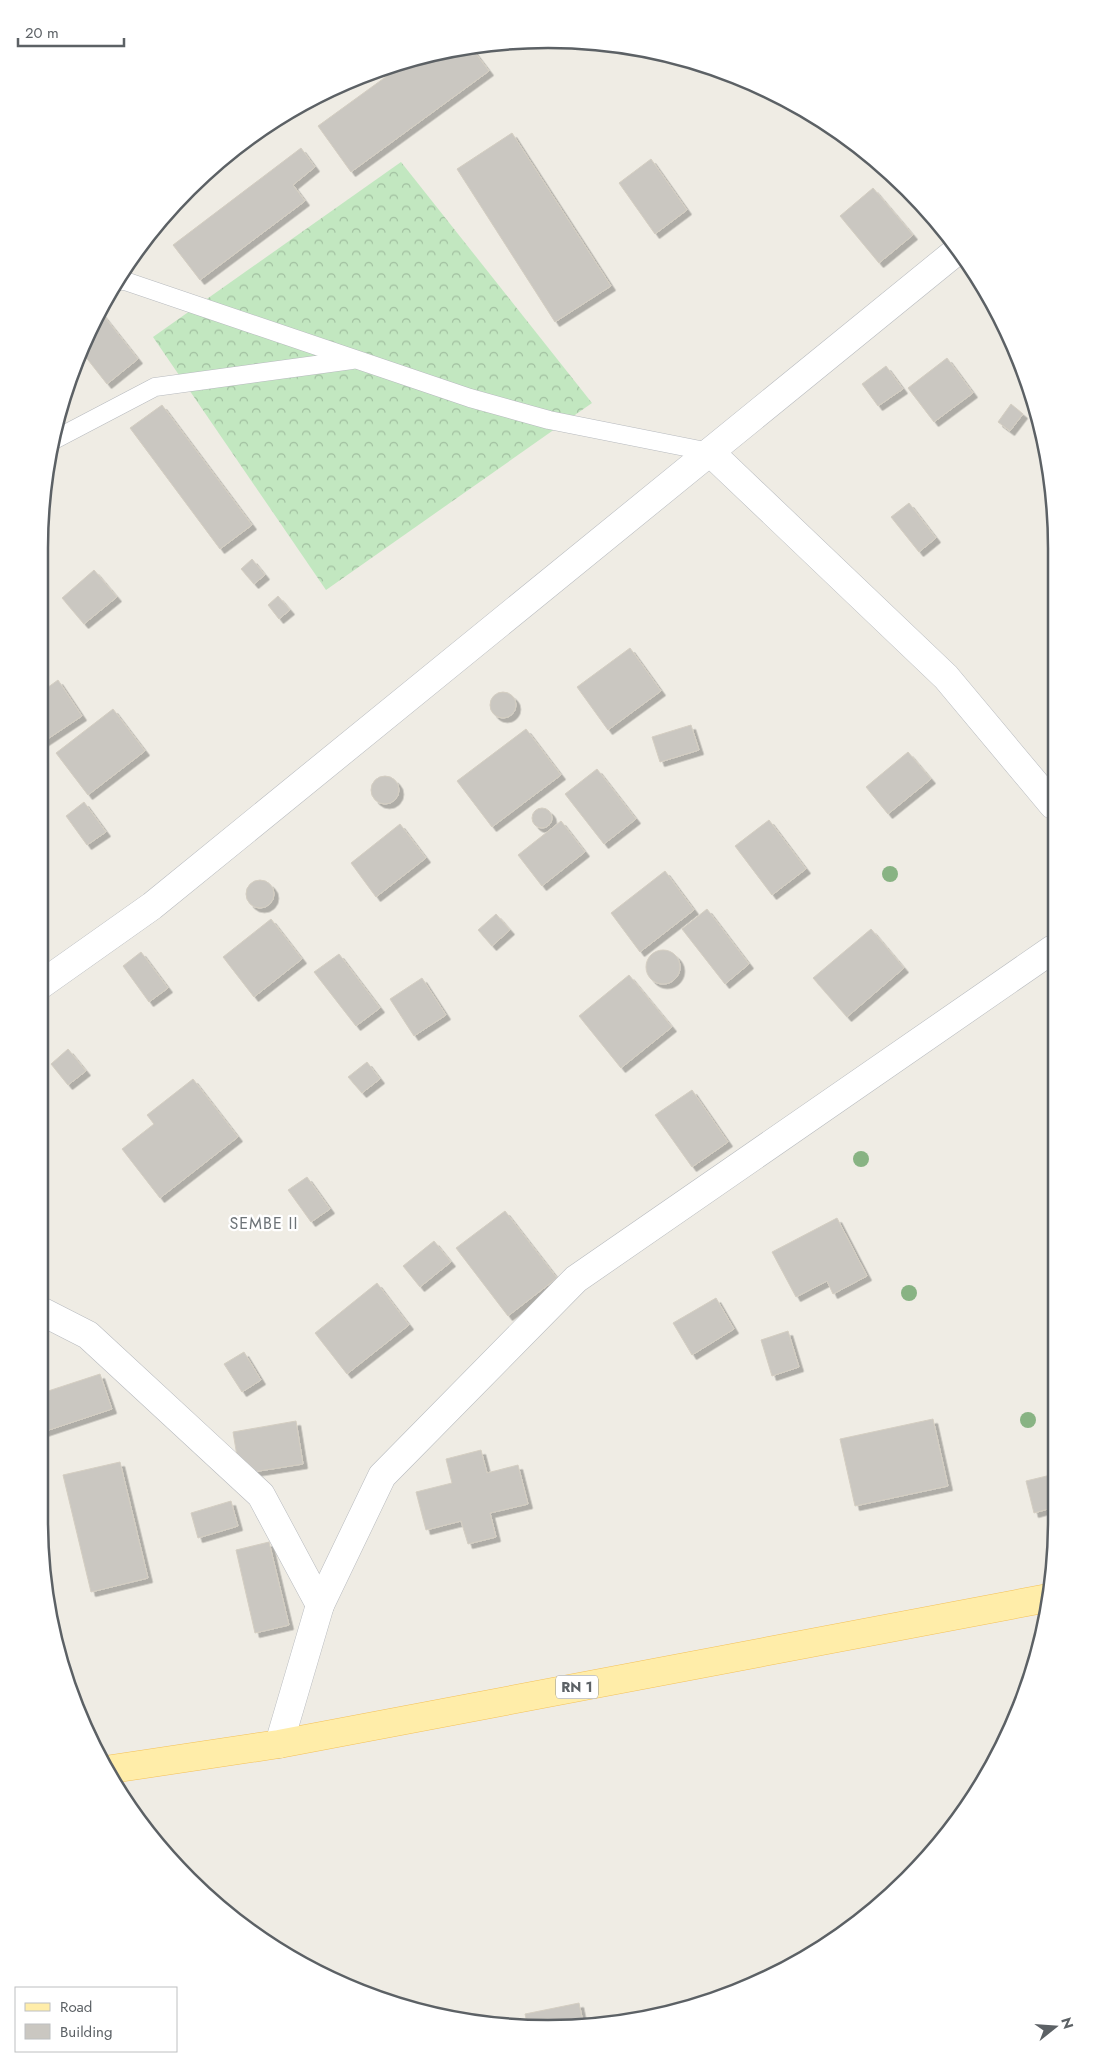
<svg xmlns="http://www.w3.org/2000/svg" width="1095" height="2067" viewBox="0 0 1095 2067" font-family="Jost,sans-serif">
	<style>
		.forest { fill: url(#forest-crowns) }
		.building { fill: #cac7c1; stroke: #d4cec2; filter: url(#shadow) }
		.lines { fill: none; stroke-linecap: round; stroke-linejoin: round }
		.lane-casing { stroke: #b7babe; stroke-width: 19 }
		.street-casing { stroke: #b7babe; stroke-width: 29 }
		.primary-casing { stroke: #f4c158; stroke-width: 29 }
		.lane { stroke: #fff; stroke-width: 18 }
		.street { stroke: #fff; stroke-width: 28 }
		.primary { stroke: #ffeda9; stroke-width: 28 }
		.tree { fill: #88b383 }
		.labels { text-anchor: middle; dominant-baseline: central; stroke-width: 4.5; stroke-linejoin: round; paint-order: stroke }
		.shield { fill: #fff; stroke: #8d9093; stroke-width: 1 }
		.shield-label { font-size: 14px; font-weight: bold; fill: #5c6165 }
		.neighbourhood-label { font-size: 16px; letter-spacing: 1px; fill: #6d7377; stroke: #fff }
		.rim { fill: none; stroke: #5c6165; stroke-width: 2.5 }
	</style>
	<defs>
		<pattern id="forest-crowns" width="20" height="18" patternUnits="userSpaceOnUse" patternTransform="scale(1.25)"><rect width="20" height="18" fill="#c2e7c0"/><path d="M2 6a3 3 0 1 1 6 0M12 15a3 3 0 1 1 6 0" fill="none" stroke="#a1bfa0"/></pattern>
		<filter id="shadow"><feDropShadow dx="4.5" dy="4.5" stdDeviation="0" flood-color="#0004"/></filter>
	</defs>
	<rect width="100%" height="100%" fill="#efece4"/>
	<path class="forest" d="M 401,162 L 592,403 L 326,590 L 153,337 Z"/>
	<g class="building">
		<path d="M 470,46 L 489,71 L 351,172 L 318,126 L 409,60 Z"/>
		<path d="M 512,133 L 611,286 L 555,322 L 457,169 Z"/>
		<path d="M 301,148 L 315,167 L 293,185 L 305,201 L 200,280 L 173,245 Z"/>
		<path d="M 651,159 L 687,210 L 655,234 L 619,183 Z"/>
		<path d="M 873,188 L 913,235 L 879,263 L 840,216 Z"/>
		<path d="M 99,310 L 138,359 L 107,384 L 81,351 L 91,322 Z"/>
		<path d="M 947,358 L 973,393 L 934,422 L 908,388 Z"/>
		<path d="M 886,366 L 903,389 L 878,406 L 862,384 Z"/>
		<path d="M 1011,404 L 1023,414 L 1010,431 L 998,422 Z"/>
		<path d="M 162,405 L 252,525 L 220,549 L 130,428 Z"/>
		<path d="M 909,503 L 936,538 L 919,552 L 891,517 Z"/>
		<path d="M 252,559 L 265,575 L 254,584 L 241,569 Z"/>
		<path d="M 94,570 L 117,597 L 84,624 L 62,598 Z"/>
		<path d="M 278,596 L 290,610 L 279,619 L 268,605 Z"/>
		<path d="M 630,648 L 661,691 L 608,730 L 577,687 Z"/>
		<path d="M 58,680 L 82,716 L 40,744 L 40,693 Z"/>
		<circle cx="503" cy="705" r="13"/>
		<path d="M 113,709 L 145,751 L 88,795 L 56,753 Z"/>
		<path d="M 691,725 L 699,750 L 660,762 L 652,737 Z"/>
		<path d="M 526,729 L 561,775 L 492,827 L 457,781 Z"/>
		<path d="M 908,752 L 931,779 L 888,814 L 866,787 Z"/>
		<path d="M 597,769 L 636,819 L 604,844 L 565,794 Z"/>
		<circle cx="385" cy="790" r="14"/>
		<path d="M 84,802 L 106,832 L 87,845 L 66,816 Z"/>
		<circle cx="542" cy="818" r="10"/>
		<path d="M 769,820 L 806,869 L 772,895 L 735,846 Z"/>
		<path d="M 561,821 L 585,852 L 542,886 L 518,855 Z"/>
		<path d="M 400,824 L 426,858 L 376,897 L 351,863 Z"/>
		<path d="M 665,871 L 694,910 L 640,952 L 611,913 Z"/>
		<circle cx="260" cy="894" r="14"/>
		<path d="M 707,909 L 749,964 L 725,984 L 682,929 Z"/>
		<path d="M 496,914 L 510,930 L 492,946 L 478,930 Z"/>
		<path d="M 271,919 L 302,959 L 254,997 L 223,957 Z"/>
		<path d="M 871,929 L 904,968 L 847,1017 L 813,978 Z"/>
		<circle cx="663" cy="967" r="17"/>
		<path d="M 141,952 L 168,988 L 149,1002 L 123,966 Z"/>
		<path d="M 339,954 L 380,1008 L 356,1026 L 314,972 Z"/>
		<path d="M 629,975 L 672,1027 L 621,1068 L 579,1016 Z"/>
		<path d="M 422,978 L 446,1015 L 414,1036 L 390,999 Z"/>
		<path d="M 68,1049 L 86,1071 L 68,1085 L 51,1064 Z"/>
		<path d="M 367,1062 L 380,1079 L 362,1093 L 348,1077 Z"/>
		<path d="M 193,1079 L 238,1137 L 160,1198 L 122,1149 L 154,1124 L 147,1115 Z"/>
		<path d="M 692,1090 L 728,1142 L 692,1167 L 655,1115 Z"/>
		<path d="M 307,1177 L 330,1209 L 311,1222 L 288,1190 Z"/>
		<path d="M 505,1211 L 557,1278 L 508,1316 L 456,1248 Z"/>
		<path d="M 837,1218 L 867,1276 L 833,1294 L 827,1281 L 796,1297 L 772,1252 Z"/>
		<path d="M 434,1241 L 451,1262 L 420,1287 L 403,1266 Z"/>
		<path d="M 377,1283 L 409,1325 L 347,1374 L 315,1333 Z"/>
		<path d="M 716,1298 L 734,1329 L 692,1355 L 673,1323 Z"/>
		<path d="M 788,1331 L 799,1367 L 772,1376 L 761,1340 Z"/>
		<path d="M 244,1352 L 261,1380 L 242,1392 L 224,1364 Z"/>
		<path d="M 100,1374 L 112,1409 L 43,1432 L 39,1420 L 39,1394 Z"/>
		<path d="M 933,1419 L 948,1486 L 855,1506 L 840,1439 Z"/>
		<path d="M 296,1421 L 303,1464 L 240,1474 L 233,1432 Z"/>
		<path d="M 481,1450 L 487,1473 L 518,1465 L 528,1504 L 490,1513 L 496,1537 L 468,1544 L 461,1521 L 426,1530 L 416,1492 L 452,1483 L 446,1459 Z"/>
		<path d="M 120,1462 L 148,1578 L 91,1592 L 63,1475 Z"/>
		<path d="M 1055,1474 L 1055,1507 L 1034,1513 L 1026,1481 Z"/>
		<path d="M 231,1501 L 238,1526 L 198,1538 L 191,1513 Z"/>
		<path d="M 269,1542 L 289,1625 L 255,1633 L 236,1550 Z"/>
		<path d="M 579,2003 L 584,2027 L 528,2027 L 525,2014 Z"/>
	</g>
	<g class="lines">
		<g class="lane-casing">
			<g id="lane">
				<path d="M 117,281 L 125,281 L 470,398 L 549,420 L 710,452"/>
				<path d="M 52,441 L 155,387 L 352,360"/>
			</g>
		</g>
		<g class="street-casing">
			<g id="street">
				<path d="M 710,452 L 946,677 L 1053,805"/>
				<path d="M 39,986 L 152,906 L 958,250"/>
				<path d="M 39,1310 L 88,1335 L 261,1495 L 320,1605"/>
				<path d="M 279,1744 L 320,1605 L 382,1476 L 576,1279 L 1053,949"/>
			</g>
		</g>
		<g class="primary-casing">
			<path id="primary" d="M 105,1770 L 279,1744 L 1048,1598"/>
		</g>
		<use href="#lane" class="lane"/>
		<use href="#street" class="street"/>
		<use href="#primary" class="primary"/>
	</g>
	<g class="tree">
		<circle cx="890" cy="874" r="8"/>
		<circle cx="861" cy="1159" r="8"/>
		<circle cx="909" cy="1293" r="8"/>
		<circle cx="1028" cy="1420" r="8"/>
	</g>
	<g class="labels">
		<rect class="shield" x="556" y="1675.5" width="42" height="23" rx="4"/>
		<g class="shield-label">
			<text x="577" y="1687">RN 1</text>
		</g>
		<g class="neighbourhood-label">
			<text x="264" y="1223">SEMBE II</text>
		</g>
	</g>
	<path d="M0 0H1095V2067H0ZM548 48H548A500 500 0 0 1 1048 548V1520A500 500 0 0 1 548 2020H548A500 500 0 0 1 48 1520V548A500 500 0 0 1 548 48Z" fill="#fff" fill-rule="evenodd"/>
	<path class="rim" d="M548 48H548A500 500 0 0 1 1048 548V1520A500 500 0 0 1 548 2020H548A500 500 0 0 1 48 1520V548A500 500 0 0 1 548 48Z"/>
	<rect x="15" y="1987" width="162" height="65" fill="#ffffff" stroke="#bec0c1"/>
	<rect x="25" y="2003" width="25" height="8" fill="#ffeda9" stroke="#bec0c1"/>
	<text x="60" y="2012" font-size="15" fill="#5c6165">Road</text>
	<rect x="25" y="2024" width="25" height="15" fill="#cac7c1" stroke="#bec0c1"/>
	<text x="60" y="2037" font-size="15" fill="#5c6165">Building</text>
	<g transform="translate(1055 2027) rotate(73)" stroke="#ffffff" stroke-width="4" paint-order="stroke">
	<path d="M0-4L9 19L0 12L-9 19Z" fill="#5c6165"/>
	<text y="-8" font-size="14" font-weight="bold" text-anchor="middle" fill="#5c6165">N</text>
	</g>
	<path d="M18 38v8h106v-8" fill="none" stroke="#5c6165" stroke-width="2.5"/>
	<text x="25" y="38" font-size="15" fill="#5c6165" stroke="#ffffff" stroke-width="4" paint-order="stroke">20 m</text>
</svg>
